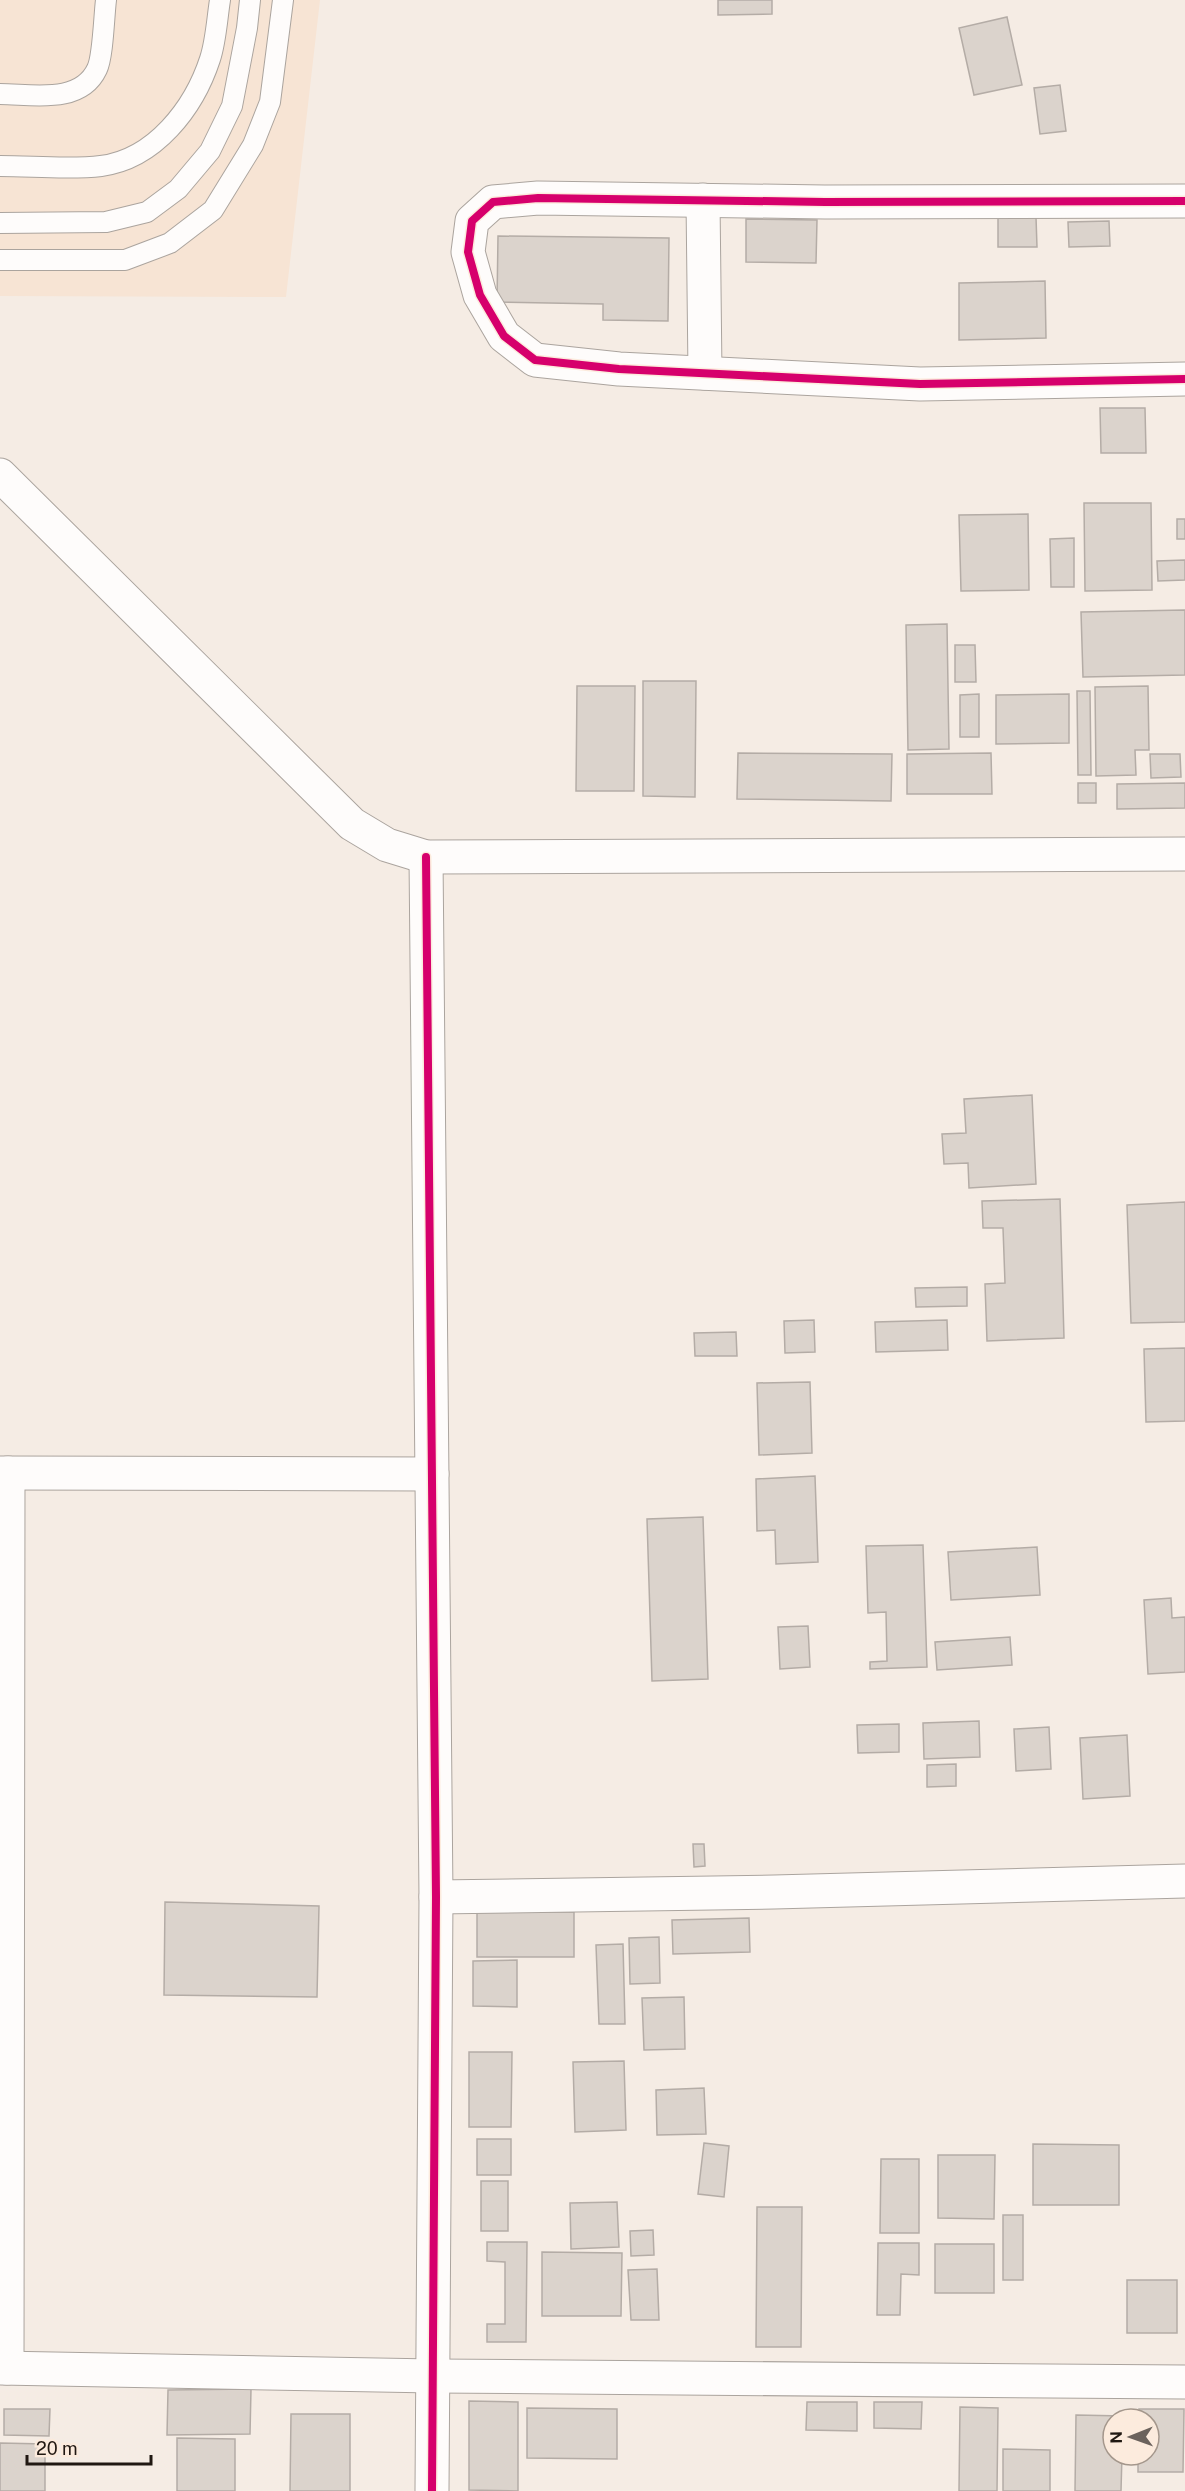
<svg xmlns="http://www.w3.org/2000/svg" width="1185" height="2491" viewBox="0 0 1185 2491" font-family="'Public Sans',sans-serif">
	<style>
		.built { fill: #f7e4d4 }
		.building { fill: #dbd3cc; stroke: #b4aca6; stroke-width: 1.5 }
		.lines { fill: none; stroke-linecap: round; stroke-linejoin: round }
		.lane-casing { stroke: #aba49e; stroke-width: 22 }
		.street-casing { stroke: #aba49e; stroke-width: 35 }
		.lane { stroke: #fefcfb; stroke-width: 20 }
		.street { stroke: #fefcfb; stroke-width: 33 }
		.cycleway-casing { stroke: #fcebdd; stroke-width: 11 }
		.cycleway { stroke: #d6006c; stroke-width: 8 }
	</style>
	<rect width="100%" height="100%" fill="#f5ece4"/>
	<path class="built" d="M 0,0 L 320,0 L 286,297 L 0,296 Z"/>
	<g class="building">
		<path d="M 718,0 L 772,0 L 772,14 L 718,15 Z"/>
		<path d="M 1007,17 L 1022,85 L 974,95 L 959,28 Z"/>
		<path d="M 1060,85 L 1066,131 L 1040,134 L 1034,88 Z"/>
		<path d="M 1036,217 L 1037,247 L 998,247 L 998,218 Z"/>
		<path d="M 746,219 L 817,220 L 816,263 L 746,262 Z"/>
		<path d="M 1109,221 L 1110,246 L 1069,247 L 1068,222 Z"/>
		<path d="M 498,236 L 669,238 L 668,321 L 603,320 L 603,304 L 497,302 Z"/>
		<path d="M 1045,281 L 1046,338 L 959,340 L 959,283 Z"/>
		<path d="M 1100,408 L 1145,408 L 1146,453 L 1101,453 Z"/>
		<path d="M 1084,503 L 1151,503 L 1152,590 L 1085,591 Z"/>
		<path d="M 1028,514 L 1029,590 L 961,591 L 959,515 Z"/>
		<rect x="1177" y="519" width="8" height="20"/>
		<path d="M 1074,538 L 1074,587 L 1051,587 L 1050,539 Z"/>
		<path d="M 1185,560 L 1185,580 L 1158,581 L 1157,561 Z"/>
		<path d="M 1185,610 L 1185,675 L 1083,677 L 1081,612 Z"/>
		<path d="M 947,624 L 949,749 L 908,750 L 906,625 Z"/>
		<path d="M 955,645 L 975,645 L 976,682 L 955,682 Z"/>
		<path d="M 643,681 L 696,681 L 695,797 L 643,796 Z"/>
		<path d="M 577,686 L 635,686 L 634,791 L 576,791 Z"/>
		<path d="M 1148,686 L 1149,750 L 1135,750 L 1136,775 L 1096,776 L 1095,687 Z"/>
		<path d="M 1077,691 L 1090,691 L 1091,775 L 1078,775 Z"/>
		<path d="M 979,694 L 979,737 L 960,737 L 960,695 Z"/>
		<path d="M 1069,694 L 1069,743 L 996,744 L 996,695 Z"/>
		<path d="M 738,753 L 892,754 L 891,801 L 737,799 Z"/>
		<path d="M 991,753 L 992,794 L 907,794 L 907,754 Z"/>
		<path d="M 1150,754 L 1180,754 L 1181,777 L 1151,778 Z"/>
		<rect x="1078" y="783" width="18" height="20"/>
		<path d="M 1185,783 L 1185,808 L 1117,809 L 1117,784 Z"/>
		<path d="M 1032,1095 L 1036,1184 L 969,1188 L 968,1163 L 944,1164 L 942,1134 L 966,1133 L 964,1099 Z"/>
		<path d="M 1060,1199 L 1064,1338 L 987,1341 L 985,1284 L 1005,1283 L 1003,1228 L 983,1228 L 982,1201 Z"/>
		<path d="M 1185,1202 L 1185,1322 L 1131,1323 L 1127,1205 Z"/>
		<path d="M 967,1287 L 967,1306 L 916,1307 L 915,1288 Z"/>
		<path d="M 814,1320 L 815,1352 L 785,1353 L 784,1321 Z"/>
		<path d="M 947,1320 L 948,1350 L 876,1352 L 875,1322 Z"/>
		<path d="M 736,1332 L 737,1356 L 695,1356 L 694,1333 Z"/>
		<path d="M 1185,1348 L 1185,1421 L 1146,1422 L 1144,1349 Z"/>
		<path d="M 810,1382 L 812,1453 L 759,1455 L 757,1383 Z"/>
		<path d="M 815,1476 L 818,1562 L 776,1564 L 775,1530 L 757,1531 L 756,1479 Z"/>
		<path d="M 703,1517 L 708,1679 L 652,1681 L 647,1519 Z"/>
		<path d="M 923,1545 L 927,1667 L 870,1669 L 870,1662 L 887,1661 L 886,1612 L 868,1613 L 866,1546 Z"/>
		<path d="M 1037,1547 L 1040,1595 L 951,1600 L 948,1552 Z"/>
		<path d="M 1171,1598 L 1172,1618 L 1185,1617 L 1185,1672 L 1148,1674 L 1144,1600 Z"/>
		<path d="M 808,1626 L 810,1667 L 780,1669 L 778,1627 Z"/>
		<path d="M 1010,1637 L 1012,1665 L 937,1670 L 935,1642 Z"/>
		<path d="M 979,1721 L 980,1757 L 924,1759 L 923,1723 Z"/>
		<path d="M 899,1724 L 899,1752 L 858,1753 L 857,1725 Z"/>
		<path d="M 1049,1727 L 1051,1769 L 1016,1771 L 1014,1729 Z"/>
		<path d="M 1127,1735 L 1130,1796 L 1083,1799 L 1080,1738 Z"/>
		<path d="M 956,1764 L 956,1786 L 927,1787 L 927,1765 Z"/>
		<path d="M 693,1844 L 704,1844 L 705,1866 L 694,1867 Z"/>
		<path d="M 165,1902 L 319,1906 L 317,1997 L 164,1995 Z"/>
		<path d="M 477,1911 L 574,1912 L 574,1957 L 477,1957 Z"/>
		<path d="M 749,1918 L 750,1952 L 673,1954 L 672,1920 Z"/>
		<path d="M 659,1937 L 660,1983 L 630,1984 L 629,1938 Z"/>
		<path d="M 623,1944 L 625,2024 L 599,2024 L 596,1945 Z"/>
		<path d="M 517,1960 L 517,2007 L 473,2006 L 473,1961 Z"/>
		<path d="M 684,1997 L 685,2049 L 644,2050 L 642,1998 Z"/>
		<path d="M 469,2052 L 512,2052 L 511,2127 L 469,2127 Z"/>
		<path d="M 624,2061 L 626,2130 L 575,2132 L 573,2062 Z"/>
		<path d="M 704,2088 L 706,2134 L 657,2135 L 656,2090 Z"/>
		<rect x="477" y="2139" width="34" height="36"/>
		<path d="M 704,2143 L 729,2146 L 724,2197 L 698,2194 Z"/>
		<path d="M 1033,2144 L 1119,2145 L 1119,2205 L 1033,2205 Z"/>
		<path d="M 938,2155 L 995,2155 L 994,2219 L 938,2218 Z"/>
		<path d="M 881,2159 L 919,2159 L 919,2233 L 880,2233 Z"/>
		<rect x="481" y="2181" width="27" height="50"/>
		<path d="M 617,2202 L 619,2247 L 571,2249 L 570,2203 Z"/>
		<path d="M 757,2207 L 802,2207 L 801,2347 L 756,2347 Z"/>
		<rect x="1003" y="2215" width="20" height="65"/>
		<path d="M 653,2230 L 654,2255 L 631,2256 L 630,2231 Z"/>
		<path d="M 487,2242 L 527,2242 L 526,2342 L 487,2342 L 487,2324 L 505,2324 L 505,2262 L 487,2261 Z"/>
		<path d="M 878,2243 L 919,2243 L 919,2275 L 901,2274 L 900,2315 L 877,2315 Z"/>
		<rect x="935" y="2244" width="59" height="49"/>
		<path d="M 542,2252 L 622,2253 L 621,2316 L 542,2316 Z"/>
		<path d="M 657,2269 L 659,2320 L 631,2320 L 628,2270 Z"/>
		<rect x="1127" y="2280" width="50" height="53"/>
		<path d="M 251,2389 L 250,2434 L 167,2435 L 168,2390 Z"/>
		<path d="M 469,2401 L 518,2402 L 518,2491 L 469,2490 Z"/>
		<path d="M 807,2402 L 857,2402 L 857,2431 L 806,2430 Z"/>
		<path d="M 874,2402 L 922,2402 L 921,2429 L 874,2428 Z"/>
		<path d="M 960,2407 L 998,2408 L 997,2491 L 959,2491 Z"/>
		<path d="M 527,2408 L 617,2409 L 617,2459 L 527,2458 Z"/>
		<path d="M 4,2409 L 50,2409 L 49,2436 L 4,2435 Z"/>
		<path d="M 1139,2409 L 1184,2409 L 1183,2472 L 1138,2472 L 1138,2455 L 1149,2455 L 1149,2419 L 1139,2419 Z"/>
		<path d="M 291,2414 L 350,2414 L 350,2491 L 290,2491 Z"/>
		<path d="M 1076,2415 L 1123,2416 L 1123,2419 L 1113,2419 L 1113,2455 L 1122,2455 L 1121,2491 L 1075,2491 Z"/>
		<path d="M 177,2438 L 235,2439 L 235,2491 L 177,2491 Z"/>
		<path d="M 0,2443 L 45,2444 L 45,2491 L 0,2491 Z"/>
		<path d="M 1003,2449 L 1050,2450 L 1050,2491 L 1003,2491 Z"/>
	</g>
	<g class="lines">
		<g class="lane-casing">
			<g id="lane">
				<path d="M 0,94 C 32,94 80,105 97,69 C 103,57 104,16 106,0"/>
				<path d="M 0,166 C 32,166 70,170 101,166 C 155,159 194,108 210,59 C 216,41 217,19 220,0"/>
				<path d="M 0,223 L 106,222 L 147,212 L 178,189 L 210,151 L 232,106 L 247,28 L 250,0"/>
				<path d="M 0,260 L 125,260 L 170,243 L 213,210 L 253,145 L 270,102 L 283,0"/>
			</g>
		</g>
		<g class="street-casing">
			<g id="street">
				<path d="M 703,200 L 705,373"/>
				<path d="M 1185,201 L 825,202 L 538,198 L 493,202 L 472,221 L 468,252 L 480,295 L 504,336 L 535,360 L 619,369 L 920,384 L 1185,379"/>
				<path d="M 0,475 L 352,824 L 387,845 L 426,857 L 1185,854"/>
				<path d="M 426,857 L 436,1897 L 432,2491"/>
				<path d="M 0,1473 L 432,1474"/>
				<path d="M 436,1897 L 774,1892 L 1185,1881"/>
				<path d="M 0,2368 L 433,2376 L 1185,2382"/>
				<path d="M 7,2368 L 8,1473"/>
			</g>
		</g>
		<use href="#lane" class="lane"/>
		<use href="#street" class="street"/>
		<g class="cycleway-casing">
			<g id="cycleway">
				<path d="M 1185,201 L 825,202 L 538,198 L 493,202 L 472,221 L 468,252 L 480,295 L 504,336 L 535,360 L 619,369 L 920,384 L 1185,379"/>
				<path d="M 426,857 L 436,1897 L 432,2491"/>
			</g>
		</g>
		<use href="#cycleway" class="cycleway"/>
	</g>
	<g transform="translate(1131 2437) rotate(269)"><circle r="28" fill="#fcebdd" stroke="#a4978c" stroke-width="1.5"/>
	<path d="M0-4.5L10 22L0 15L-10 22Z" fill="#6b625c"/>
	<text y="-9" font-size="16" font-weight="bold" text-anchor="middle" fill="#201812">N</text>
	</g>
	<path d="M27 2455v9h124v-9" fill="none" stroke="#201812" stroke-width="3"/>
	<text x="36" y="2455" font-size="18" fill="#201812" stroke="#fcebdd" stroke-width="4.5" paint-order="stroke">20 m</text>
</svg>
